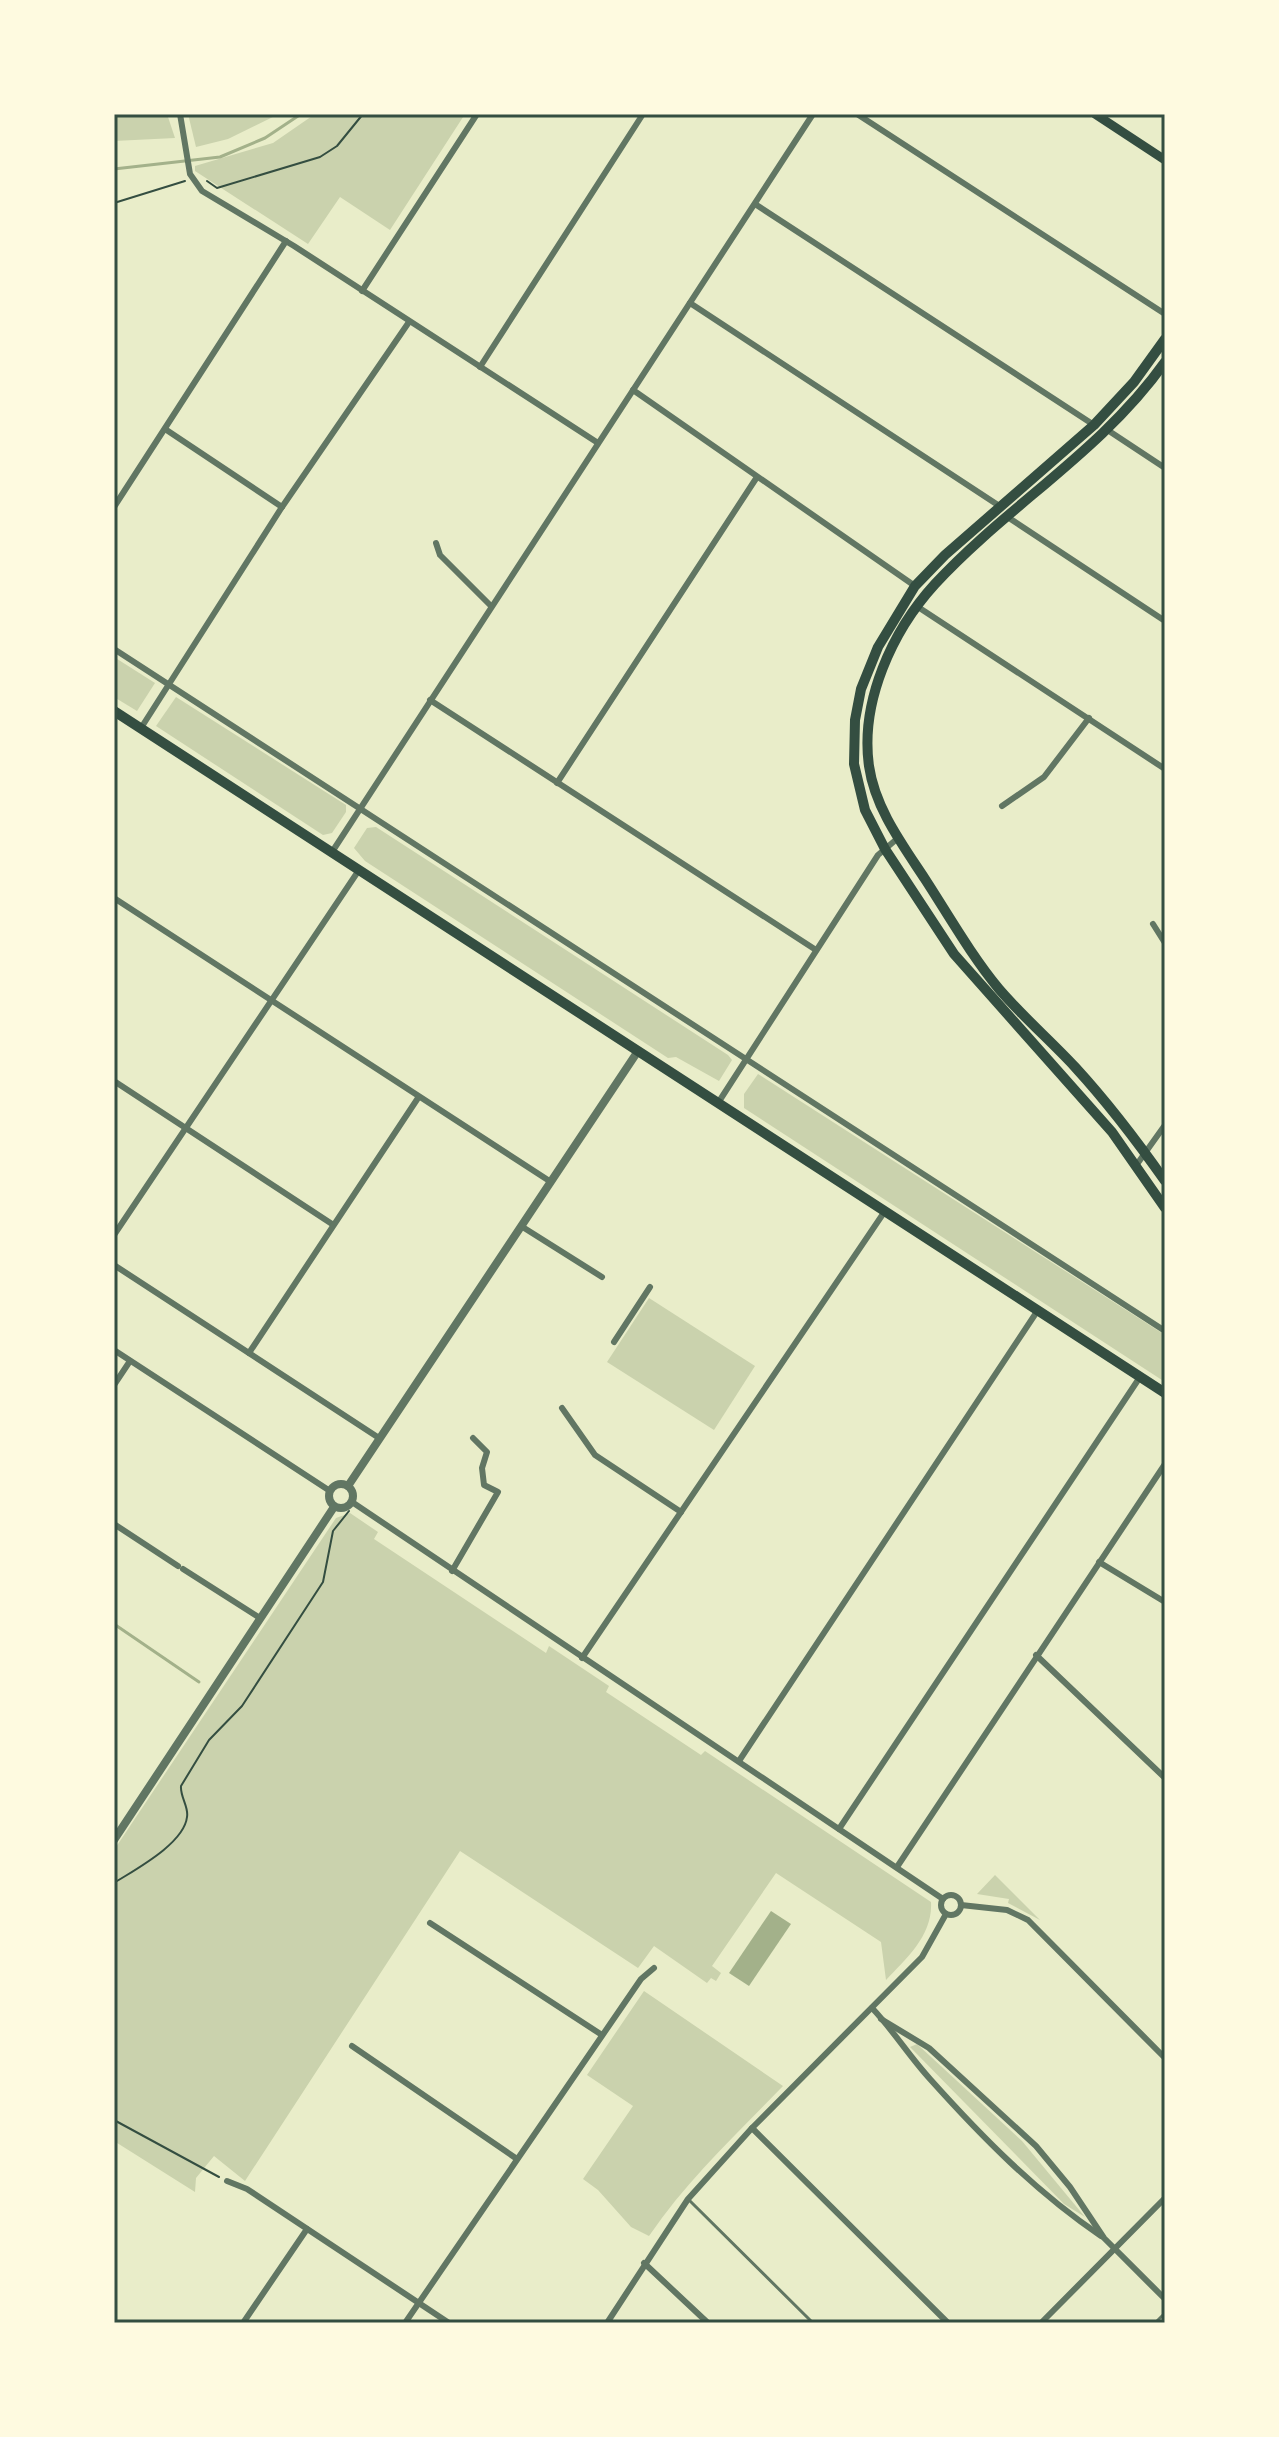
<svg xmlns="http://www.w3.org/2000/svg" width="1279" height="2437" viewBox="0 0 1279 2437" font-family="'PT Serif',serif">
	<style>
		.green { fill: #cad2ad }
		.water { fill: #a3b18a }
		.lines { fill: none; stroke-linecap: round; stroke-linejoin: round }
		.stream { stroke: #a3b18a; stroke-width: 3 }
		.path { stroke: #344e41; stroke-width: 2 }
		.service { stroke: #617663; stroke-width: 3 }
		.minor { stroke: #617663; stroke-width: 6 }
		.tertiary { stroke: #617663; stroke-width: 8 }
		.secondary { stroke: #344e41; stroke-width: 9 }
		.primary { stroke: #344e41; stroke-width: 10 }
		.trunk { stroke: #344e41; stroke-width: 10 }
		.neatline { fill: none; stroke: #344e41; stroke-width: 3 }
	</style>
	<rect width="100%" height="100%" fill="#e9edc9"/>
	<g class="green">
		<path d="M 114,114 L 167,114 L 175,138 L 114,141 Z"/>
		<path d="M 188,114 L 279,114 L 228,139 L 196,147 Z"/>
		<path d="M 315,114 L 465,114 L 390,230 L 340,197 L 308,244 L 195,171 L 195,166 L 273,143 Z"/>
		<path d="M 114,657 L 155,683 L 137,711 L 114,697 Z"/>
		<path d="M 176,697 L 346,805 L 346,812 L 332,833 L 323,835 L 156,726 Z"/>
		<path d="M 376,827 L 728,1055 L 732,1060 L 719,1081 L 676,1057 L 668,1058 L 365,861 L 354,848 L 367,828 Z"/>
		<path d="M 758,1074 L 1165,1335 L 1165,1382 L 744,1108 L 744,1094 Z"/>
		<path d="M 649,1298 L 755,1366 L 714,1430 L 607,1362 Z"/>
		<path d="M 350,1513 L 378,1532 L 374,1539 L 546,1653 L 549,1646 L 609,1686 L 606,1692 L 701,1755 L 705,1751 L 931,1902 C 933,1935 907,1958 886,1980 L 881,1942 L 776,1873 L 712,1966 L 721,1973 L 716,1981 L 711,1978 L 707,1983 L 654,1946 L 638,1968 L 460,1851 L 245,2181 L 214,2156 L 196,2178 L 195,2192 L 114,2141 L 114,1850 L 336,1518 Z"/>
		<path d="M 995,1875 L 1040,1920 L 1008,1903 L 1009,1899 L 977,1894 Z"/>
		<path d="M 644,1991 L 783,2086 C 736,2135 688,2179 649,2236 L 631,2227 L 598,2190 L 583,2179 L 633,2106 L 587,2075 Z"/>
		<path d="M 917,2044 L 1022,2141 L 1085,2217 L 1064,2204 L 910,2047 Z"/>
	</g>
	<path class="water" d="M 771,1911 L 791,1924 L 749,1986 L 729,1973 Z"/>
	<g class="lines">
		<g class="stream">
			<path d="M 114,169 L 220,157 L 265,138 L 301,114"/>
			<path d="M 114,1624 L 199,1682"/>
		</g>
		<g class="path">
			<path d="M 207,181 L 217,188 L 320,157 L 337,146 L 363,114"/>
			<path d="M 114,203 L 185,181"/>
			<path d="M 114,1883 C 134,1870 184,1844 187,1817 C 189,1807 180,1797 181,1786 L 209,1740 L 242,1706 L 323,1582 L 333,1531 L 349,1511"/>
			<path d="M 114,2120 L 219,2177"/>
		</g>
		<g class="service">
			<path d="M 688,2199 L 813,2323"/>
			<path d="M 1155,2323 L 1165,2313"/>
		</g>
		<g class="minor">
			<path d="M 180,114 L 190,174 L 202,191 L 294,246 L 598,443"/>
			<path d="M 857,114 L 1165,314"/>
			<path d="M 755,204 L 1094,425"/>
			<path d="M 362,291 L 477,114"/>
			<path d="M 690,303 L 1001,507"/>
			<path d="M 480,367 L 643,114"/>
			<path d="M 633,390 L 915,586"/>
			<path d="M 165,429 L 282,507"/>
			<path d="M 1109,431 L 1165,468"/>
			<path d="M 114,507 L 286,241"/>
			<path d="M 1009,518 L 1165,621"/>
			<path d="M 436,543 L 440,555 L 491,606"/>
			<path d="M 918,607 L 1165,769"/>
			<path d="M 114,649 L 1165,1331"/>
			<path d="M 430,700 L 816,950"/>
			<path d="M 141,728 L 282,507 L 409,322"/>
			<path d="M 557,783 L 757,477"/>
			<path d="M 1002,806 L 1044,777 L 1089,718"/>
			<path d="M 332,852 L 813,114"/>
			<path d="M 114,898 L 551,1182"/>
			<path d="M 1153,924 L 1165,943"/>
			<path d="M 114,1081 L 332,1224"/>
			<path d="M 718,1103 L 878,855 L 898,838"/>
			<path d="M 1135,1167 L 1165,1125"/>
			<path d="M 521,1226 L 602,1277"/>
			<path d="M 114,1235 L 359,870"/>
			<path d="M 114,1265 L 379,1438"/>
			<path d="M 614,1342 L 650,1287"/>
			<path d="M 114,1350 L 330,1491"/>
			<path d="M 249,1353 L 418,1098"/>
			<path d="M 114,1385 L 130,1361"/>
			<path d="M 562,1408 L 595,1455 L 681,1512"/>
			<path d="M 352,1502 L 943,1899"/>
			<path d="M 114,1524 L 178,1566"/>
			<path d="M 1099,1562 L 1165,1602"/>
			<path d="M 183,1569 L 260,1618"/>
			<path d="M 452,1571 L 498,1492 L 484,1485 L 482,1468 L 487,1452 L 473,1438"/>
			<path d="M 1036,1655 L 1165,1778"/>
			<path d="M 582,1658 L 885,1211"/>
			<path d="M 739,1761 L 1038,1310"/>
			<path d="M 839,1829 L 1140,1377"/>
			<path d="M 897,1867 L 1165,1464"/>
			<circle cx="951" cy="1905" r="10"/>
			<path d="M 961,1905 L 1007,1910 L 1028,1920 L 1165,2058"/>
			<path d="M 430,1923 L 602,2035"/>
			<path d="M 872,2008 C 893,2030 909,2056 930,2079 C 982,2137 1036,2192 1101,2236"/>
			<path d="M 881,2019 L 929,2048 L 1036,2146 L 1070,2187 L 1104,2238 L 1165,2299"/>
			<path d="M 352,2046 L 517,2159"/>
			<path d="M 752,2128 L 948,2323"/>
			<path d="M 227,2181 L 247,2189 L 449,2323"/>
			<path d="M 644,2263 L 708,2323"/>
			<path d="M 243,2323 L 307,2229"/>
			<path d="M 405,2323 L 641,1979 L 654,1968"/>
			<path d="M 607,2323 L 688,2199 L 752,2128 L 922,1957 L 946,1914"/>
			<path d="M 1041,2323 L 1165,2198"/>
		</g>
		<g class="tertiary">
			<circle cx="341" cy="1496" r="12"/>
			<path d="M 348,1486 L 638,1051"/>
			<path d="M 114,1840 L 334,1507"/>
		</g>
		<path class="secondary" d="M 1095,114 L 1165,160"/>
		<path class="primary" d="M 114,711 L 1165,1393"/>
		<g class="trunk">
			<path d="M 1165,339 L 1134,382 L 1094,425 L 945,555 L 915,586 L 878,647 L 861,689 L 855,720 L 854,764 L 865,810 L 885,849 L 954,954 L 1112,1132 L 1165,1208"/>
			<path d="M 1165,362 C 1102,451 1008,505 935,584 C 892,631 860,702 869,766 C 875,808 902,844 925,879 C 949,916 971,955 999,989 C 1023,1017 1051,1041 1075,1067 C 1108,1103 1137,1141 1165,1181"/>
		</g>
	</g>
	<rect width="1279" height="2437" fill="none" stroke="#fefae0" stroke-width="232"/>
	<rect x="116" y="116" width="1047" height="2205" class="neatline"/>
</svg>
